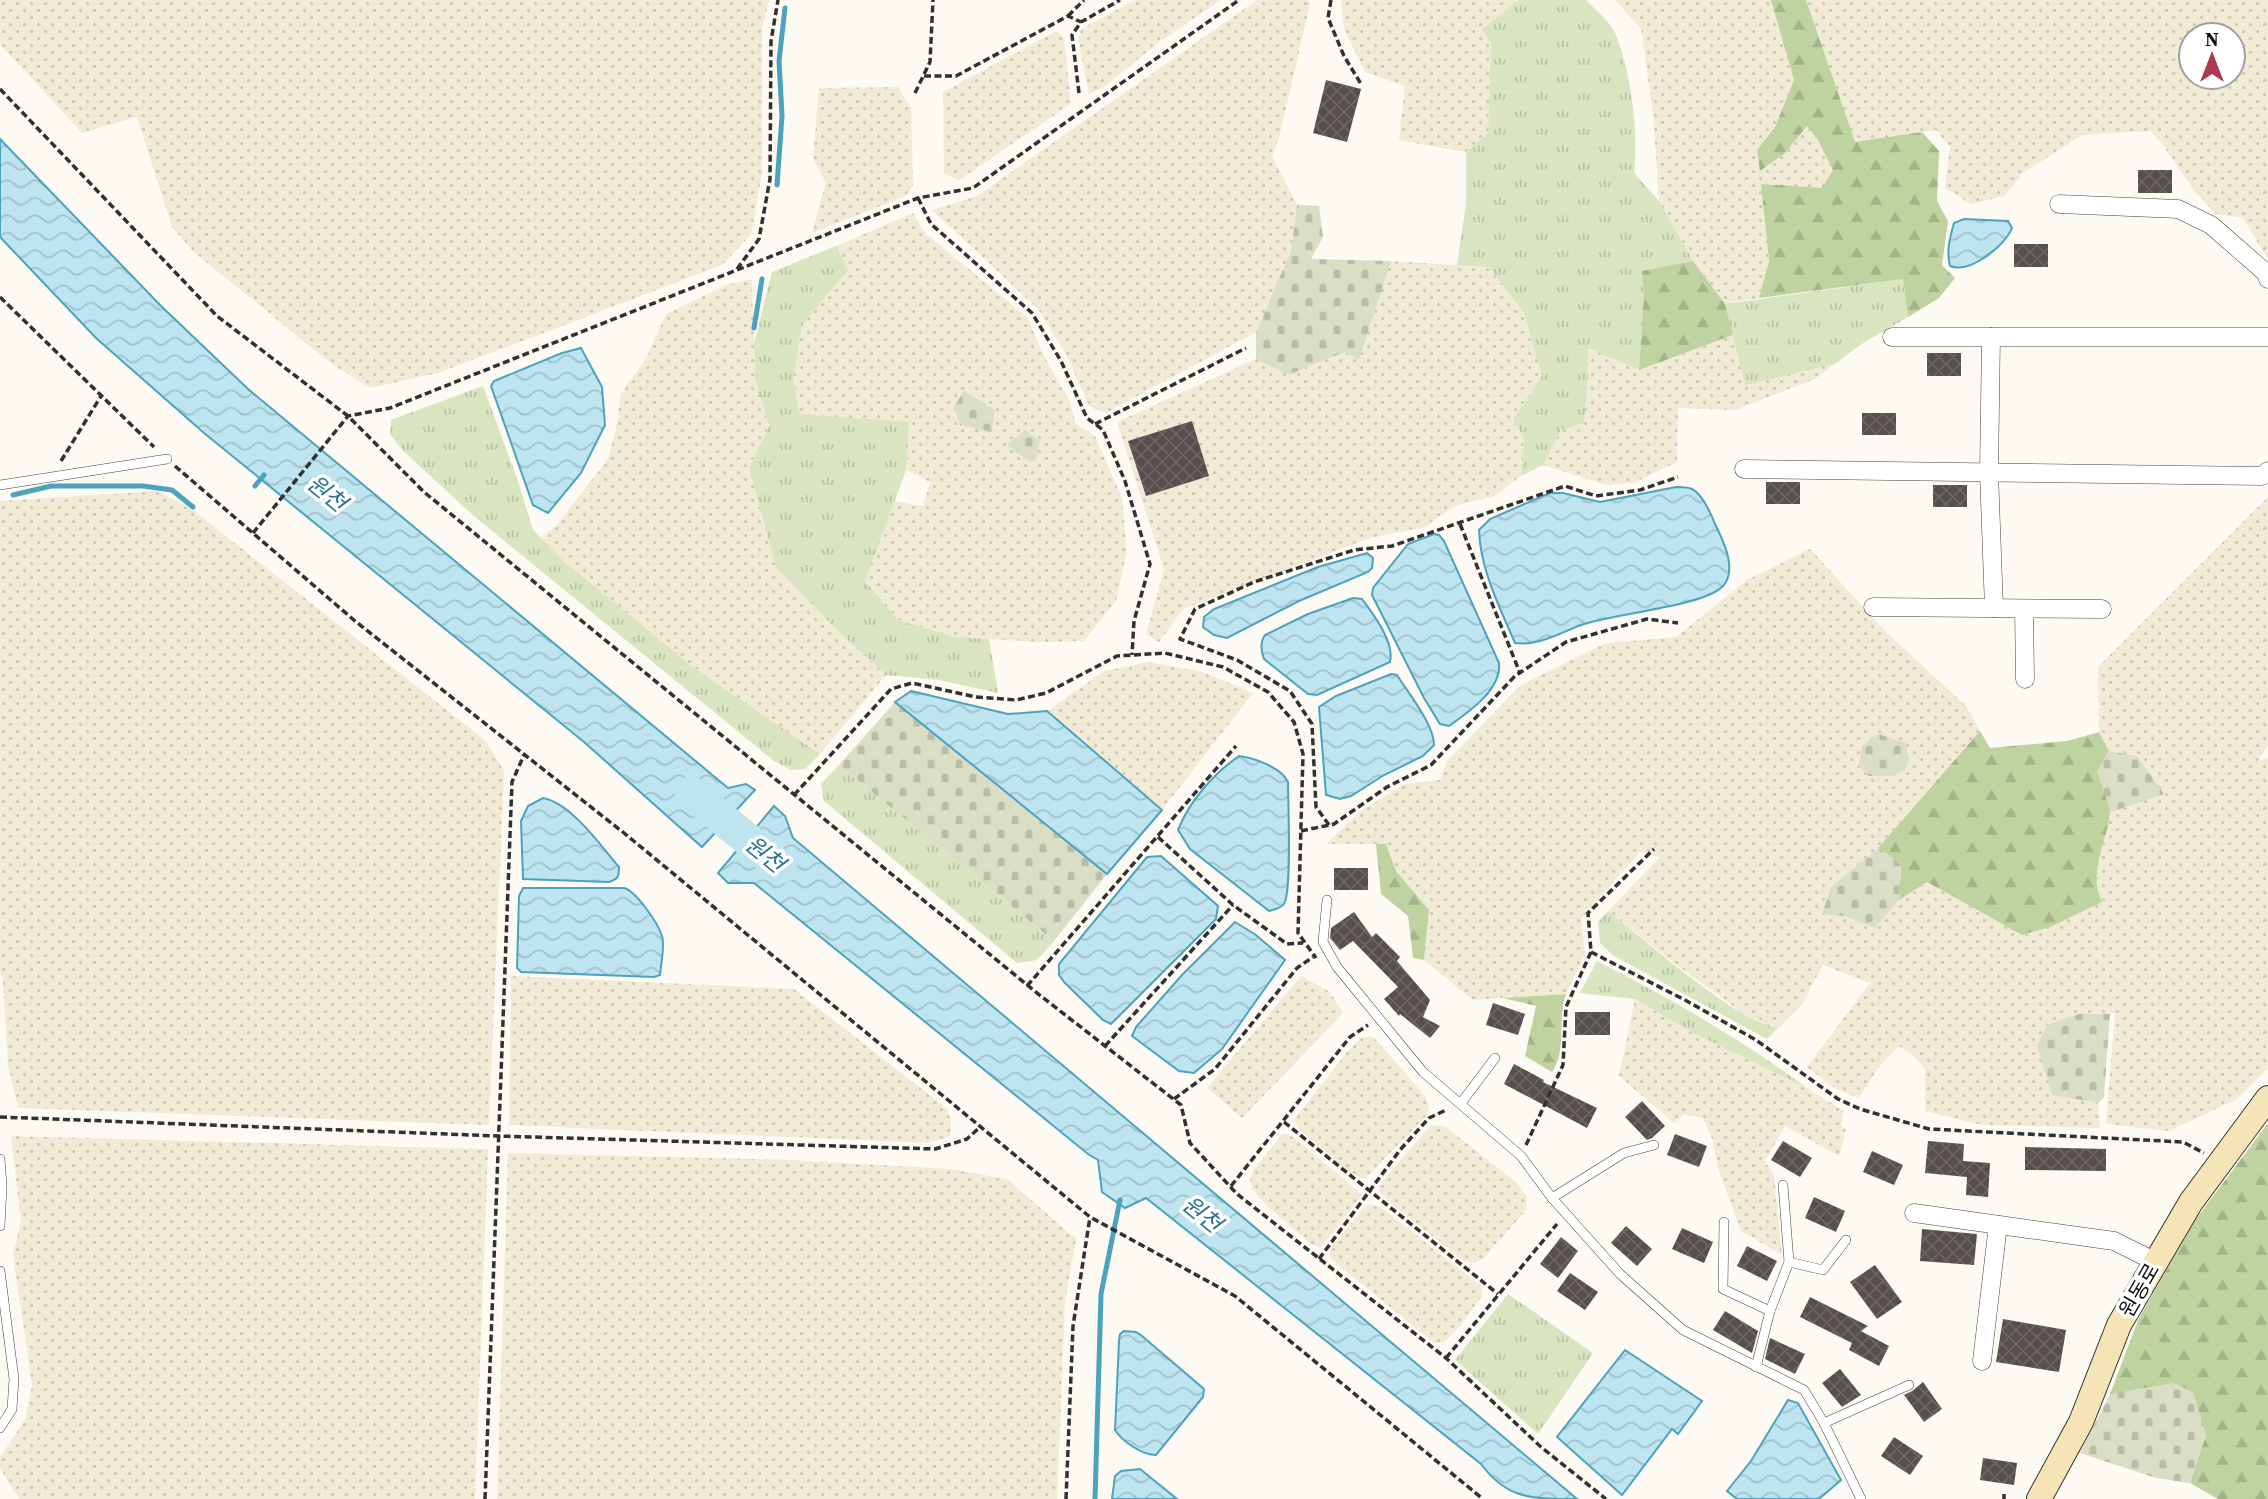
<svg xmlns="http://www.w3.org/2000/svg" width="2268" height="1499" viewBox="0 0 2268 1499" font-family="'Source Serif 4','Noto Sans KR',serif">
	<style>
		.farmland { fill: url(#farmland-dots); fill-rule: evenodd }
		.grass { fill: url(#grass-tufts) }
		.forest { fill: url(#forest-firs) }
		.cemetery { fill: url(#cemetery-stones) }
		.water { fill: url(#water-waves); stroke: #4da2bd; stroke-width: 2 }
		.lines { fill: none; stroke-linecap: round; stroke-linejoin: round }
		.stream { stroke: #4da2bd; stroke-width: 5 }
		.river { stroke: #bde4ef; stroke-width: 33 }
		.building { fill: url(#building-cross-hatch) }
		.lane-casing { stroke: #424242; stroke-width: 10 }
		.street-casing { stroke: #424242; stroke-width: 19 }
		.secondary-casing { stroke: #313131; stroke-width: 26 }
		.path { stroke: #313131; stroke-width: 3.5; stroke-dasharray: 7 3.5; stroke-linecap: butt }
		.lane { stroke: #fff; stroke-width: 9 }
		.street { stroke: #fff; stroke-width: 18 }
		.secondary { stroke: #f5e5b6; stroke-width: 24 }
		.labels { text-anchor: middle; dominant-baseline: central; stroke-width: 7; stroke-linejoin: round; paint-order: stroke }
		.street-label { font-size: 21px; fill: #0f0f0f; stroke: #fff }
		.water-label { font-size: 23px; font-style: italic; fill: #277492; stroke: #fff }
	</style>
	<defs>
		<pattern id="farmland-dots" width="8" height="8" patternUnits="userSpaceOnUse" patternTransform="scale(1.75)"><rect width="8" height="8" fill="#f1ead5"/><path d="M2 2h.1M6 6h.1" fill="none" stroke="#cdc8b6" stroke-width="1.8" stroke-linecap="round"/></pattern>
		<pattern id="grass-tufts" width="24" height="20" patternUnits="userSpaceOnUse" patternTransform="scale(1.75)"><rect width="24" height="20" fill="#d8e5c0"/><path d="M3 7l-1-3M5 7V3M7 7l1-3M15 17l-1-3M17 17v-4M19 17l1-3" fill="none" stroke="#b8c3a4"/></pattern>
		<pattern id="forest-firs" width="22" height="20" patternUnits="userSpaceOnUse" patternTransform="scale(1.75)"><rect width="22" height="20" fill="#bfd3a1"/><path d="M5 1l3.5 6h-7zM16 11l3.5 6h-7z" fill="#a3b489"/></pattern>
		<pattern id="cemetery-stones" width="16" height="16" patternUnits="userSpaceOnUse" patternTransform="scale(1.75)"><rect width="16" height="16" fill="#dadec5"/><path d="M2 7V4a2 2 0 0 1 4 0v3zM10 15v-3a2 2 0 0 1 4 0v3z" fill="#babda8"/></pattern>
		<pattern id="water-waves" width="16" height="10" patternUnits="userSpaceOnUse" patternTransform="scale(1.75)"><rect width="16" height="10" fill="#bde4ef"/><path d="M0 5q4-4 8 0t8 0" fill="none" stroke="#a1c2cc"/></pattern>
		<pattern id="building-cross-hatch" width="8" height="8" patternUnits="userSpaceOnUse" patternTransform="scale(1.75)"><rect width="8" height="8" fill="#574f4d"/><path d="M0 0l8 8M0 8l8-8" fill="none" stroke="#6a6462"/></pattern>
	</defs>
	<rect width="100%" height="100%" fill="#fdfaf3"/>
	<g class="farmland">
		<path d="M 0,0 L 769,0 L 762,29 L 762,173 L 751,235 L 722,265 L 438,373 L 370,388 L 333,365 L 195,253 L 172,227 L 137,117 L 82,133 L 0,44 Z"/>
		<path d="M 1135,0 L 1221,0 L 1162,40 L 1105,86 L 1089,94 L 1078,40 L 1081,29 Z"/>
		<path d="M 1257,0 L 1308,0 L 1310,4 L 1279,138 L 1272,156 L 1297,205 L 1291,251 L 1256,332 L 1106,413 L 1089,406 L 1065,352 L 1038,309 L 932,210 L 977,196 Z"/>
		<path d="M 1341,0 L 1522,0 L 1491,43 L 1488,133 L 1466,152 L 1399,140 L 1405,86 L 1365,72 L 1344,29 Z"/>
		<path d="M 1615,0 L 1771,0 L 1794,80 L 1775,127 L 1757,150 L 1785,153 L 1807,126 L 1818,140 L 1833,170 L 1823,189 L 1761,184 L 1769,261 L 1759,298 L 1725,304 L 1686,252 L 1659,201 L 1653,113 L 1641,29 Z"/>
		<path d="M 1806,0 L 2268,0 L 2268,259 L 2243,218 L 2216,214 L 2193,189 L 2160,141 L 2150,131 L 2082,135 L 2023,173 L 2004,196 L 1971,204 L 1945,188 L 1950,147 L 1936,130 L 1855,143 ZM 2191,35 L 2233,35 L 2233,77 L 2191,77 Z"/>
		<path d="M 1057,31 L 1064,38 L 1071,104 L 959,180 L 944,174 L 943,92 Z"/>
		<path d="M 898,87 L 911,108 L 913,185 L 906,196 L 812,233 L 826,182 L 813,159 L 819,88 Z"/>
		<path d="M 913,213 L 925,233 L 1028,318 L 1045,358 L 1070,402 L 1076,424 L 1095,436 L 1122,498 L 1127,551 L 1116,601 L 1084,641 L 1039,642 L 956,637 L 898,620 L 865,581 L 893,501 L 923,506 L 930,482 L 906,470 L 909,423 L 800,414 L 793,380 L 802,325 L 848,270 L 836,246 Z"/>
		<path d="M 1391,261 L 1489,267 L 1524,313 L 1542,376 L 1513,419 L 1524,439 L 1521,476 L 1494,496 L 1454,506 L 1425,527 L 1370,538 L 1183,609 L 1159,642 L 1146,634 L 1164,569 L 1117,422 L 1256,359 L 1288,375 L 1345,352 L 1359,360 Z"/>
		<path d="M 752,279 L 755,379 L 769,426 L 749,468 L 776,567 L 840,633 L 886,675 L 820,754 L 693,667 L 565,562 L 540,538 L 556,526 L 608,459 L 616,429 L 621,394 L 646,358 L 666,314 L 726,285 Z"/>
		<path d="M 1733,335 L 1745,384 L 1835,364 L 1815,379 L 1735,410 L 1678,408 L 1677,462 L 1634,483 L 1606,485 L 1543,465 L 1561,430 L 1584,423 L 1588,376 L 1588,348 L 1639,370 Z"/>
		<path d="M 157,491 L 193,510 L 486,741 L 504,771 L 489,1125 L 18,1108 L 8,1065 L 3,980 L 0,971 L 0,501 Z"/>
		<path d="M 2268,497 L 2268,745 L 2258,761 L 2268,758 L 2268,1068 L 2237,1099 L 2169,1131 L 2106,1124 L 2115,1014 L 2110,1014 L 2052,1095 L 2098,1103 L 2100,1128 L 1982,1125 L 1925,1111 L 1925,1069 L 1913,1055 L 1899,1046 L 1878,1068 L 1859,1098 L 1834,1088 L 1807,1067 L 1870,983 L 1823,965 L 1802,1004 L 1778,1028 L 1769,1026 L 1744,1014 L 1682,969 L 1608,911 L 1660,857 L 1640,852 L 1581,919 L 1585,953 L 1566,994 L 1473,1000 L 1424,960 L 1429,910 L 1396,871 L 1386,844 L 1326,844 L 1361,811 L 1404,784 L 1440,780 L 1447,761 L 1521,685 L 1606,643 L 1676,637 L 1747,580 L 1810,549 L 1885,631 L 1966,706 L 1980,731 L 1878,848 L 1831,887 L 1844,916 L 1875,928 L 1899,900 L 1927,882 L 2022,935 L 2099,896 L 2096,867 L 2111,812 L 2163,793 L 2137,756 L 2109,751 L 2099,732 L 2098,667 Z"/>
		<path d="M 1149,662 L 1203,672 L 1253,693 L 1162,810 L 1047,711 L 1104,671 Z"/>
		<path d="M 511,976 L 794,989 L 947,1109 L 951,1121 L 951,1136 L 928,1143 L 509,1125 Z"/>
		<path d="M 1301,976 L 1330,992 L 1343,1013 L 1242,1118 L 1207,1088 Z"/>
		<path d="M 1635,999 L 1693,1033 L 1807,1088 L 1844,1111 L 1841,1125 L 1846,1130 L 1839,1156 L 1785,1126 L 1765,1161 L 1774,1175 L 1782,1255 L 1741,1231 L 1718,1168 L 1713,1141 L 1703,1118 L 1684,1114 L 1674,1123 L 1619,1076 Z"/>
		<path d="M 1369,1036 L 1374,1038 L 1421,1091 L 1426,1098 L 1429,1109 L 1426,1116 L 1365,1179 L 1351,1174 L 1301,1131 L 1294,1120 L 1347,1052 L 1361,1038 Z"/>
		<path d="M 1431,1125 L 1446,1127 L 1517,1183 L 1527,1197 L 1526,1210 L 1484,1258 L 1476,1263 L 1464,1261 L 1393,1205 L 1379,1192 L 1379,1187 L 1386,1177 Z"/>
		<path d="M 1282,1134 L 1287,1134 L 1295,1138 L 1361,1194 L 1361,1197 L 1320,1248 L 1311,1244 L 1267,1206 L 1252,1189 L 1250,1180 L 1253,1171 Z"/>
		<path d="M 11,1136 L 488,1149 L 475,1499 L 19,1499 L 0,1468 L 0,1457 L 25,1420 L 32,1385 L 13,1254 L 21,1222 Z"/>
		<path d="M 508,1153 L 792,1160 L 950,1169 L 1007,1179 L 1076,1239 L 1065,1302 L 1057,1499 L 497,1499 Z"/>
		<path d="M 1372,1204 L 1382,1208 L 1481,1286 L 1482,1296 L 1461,1325 L 1443,1343 L 1434,1343 L 1330,1258 L 1330,1248 L 1366,1205 Z"/>
	</g>
	<g class="grass">
		<path d="M 1519,0 L 1586,0 C 1595,10 1610,21 1615,33 C 1631,71 1639,133 1634,173 L 1659,201 L 1693,261 L 1643,271 L 1644,294 L 1639,370 L 1588,348 L 1588,376 L 1584,423 L 1561,430 L 1543,465 L 1521,476 L 1524,439 L 1513,419 L 1542,376 L 1524,313 L 1489,267 L 1457,265 L 1466,204 L 1466,152 L 1488,133 L 1491,43 L 1482,29 Z"/>
		<path d="M 836,246 L 848,270 L 802,325 L 793,380 L 800,414 L 909,422 L 906,470 L 865,581 L 898,620 L 956,637 L 989,639 L 998,693 L 939,680 L 886,675 L 840,633 L 776,567 L 749,468 L 769,426 L 755,379 L 754,344 L 772,272 Z"/>
		<path d="M 1903,279 L 1908,317 L 1860,345 L 1835,364 L 1745,385 L 1725,304 Z"/>
		<path d="M 483,386 L 517,478 L 533,530 L 565,562 L 693,667 L 820,754 L 805,769 L 791,770 L 774,761 L 475,517 L 402,450 L 390,434 L 391,420 Z"/>
		<path d="M 839,765 L 1054,941 L 1037,960 L 1017,963 L 824,801 L 821,784 Z"/>
		<path d="M 1608,911 C 1644,939 1738,1023 1778,1028 L 1767,1039 L 1614,956 L 1600,943 L 1598,922 Z"/>
		<path d="M 1597,961 C 1672,999 1739,1038 1807,1088 L 1693,1033 L 1635,999 L 1580,993 Z"/>
		<path d="M 1508,1294 L 1593,1353 L 1538,1434 L 1455,1360 Z"/>
	</g>
	<g class="forest">
		<path d="M 1771,0 L 1806,0 L 1855,142 L 1922,132 L 1939,151 L 1937,201 L 1948,221 L 1942,265 L 1955,278 L 1939,298 L 1908,317 L 1903,279 L 1759,298 L 1769,261 L 1761,184 L 1822,188 L 1833,170 L 1818,140 L 1807,126 L 1785,153 L 1760,171 L 1757,150 L 1775,127 L 1794,80 Z"/>
		<path d="M 1693,261 L 1725,304 L 1733,335 L 1639,370 L 1644,294 L 1642,271 Z"/>
		<path d="M 1980,731 L 1990,748 L 2067,741 L 2099,732 L 2109,751 L 2097,772 C 2101,784 2112,802 2110,814 C 2106,844 2088,872 2102,902 L 2050,927 L 2022,935 L 1927,882 L 1899,900 L 1901,864 L 1878,848 Z"/>
		<path d="M 1376,844 L 1386,844 L 1396,871 L 1429,910 L 1424,960 L 1413,958 L 1408,916 L 1381,894 Z"/>
		<path d="M 1566,994 C 1557,1019 1567,1051 1552,1072 L 1525,1056 L 1536,1006 L 1503,998 Z"/>
		<path d="M 2268,1123 L 2268,1499 L 2218,1499 L 2190,1483 L 2206,1435 L 2110,1394 L 2139,1318 L 2196,1219 Z"/>
	</g>
	<g class="cemetery">
		<path d="M 1297,205 L 1319,206 L 1323,237 L 1311,259 L 1391,261 L 1359,360 L 1345,352 L 1288,375 L 1256,359 L 1256,332 L 1291,251 Z"/>
		<path d="M 964,391 L 995,410 L 991,432 L 960,425 L 954,407 Z"/>
		<path d="M 1025,430 L 1040,441 L 1036,460 L 1030,462 L 1007,445 Z"/>
		<path d="M 895,702 L 1107,874 L 1054,941 L 839,765 Z"/>
		<path d="M 1878,734 L 1906,743 L 1909,758 L 1905,770 L 1892,776 L 1869,776 L 1859,766 L 1862,746 Z"/>
		<path d="M 2109,751 L 2137,756 L 2164,794 L 2111,812 L 2097,772 Z"/>
		<path d="M 1878,848 L 1901,864 L 1899,900 L 1875,928 L 1844,916 L 1822,914 L 1831,887 Z"/>
		<path d="M 2079,1014 L 2110,1014 L 2104,1097 L 2098,1103 L 2052,1095 L 2037,1045 L 2047,1025 Z"/>
		<path d="M 2174,1383 L 2193,1392 L 2206,1435 L 2190,1483 L 2156,1478 L 2080,1453 L 2110,1394 Z"/>
	</g>
	<g class="water">
		<path d="M 0,139 L 160,305 L 248,389 L 728,788 L 746,784 L 755,790 L 702,847 L 584,742 L 204,433 L 96,338 L 0,237 Z"/>
		<path d="M 1964,219 L 2008,221 L 2012,228 C 2005,246 1970,274 1950,266 C 1946,252 1950,237 1954,223 Z"/>
		<path d="M 581,348 L 602,387 L 605,425 L 581,473 L 548,513 L 533,505 L 491,386 L 494,381 L 562,353 Z"/>
		<path d="M 1676,487 C 1681,487 1688,487 1692,489 C 1702,494 1711,514 1715,524 C 1723,540 1737,568 1724,585 C 1705,607 1613,613 1581,625 C 1560,633 1539,646 1515,643 C 1500,608 1480,569 1479,530 L 1490,519 L 1550,493 L 1563,493 L 1600,502 Z"/>
		<path d="M 1434,534 L 1439,535 L 1444,541 L 1499,663 C 1502,689 1469,712 1449,726 L 1440,724 L 1424,698 L 1372,595 L 1373,588 L 1408,544 Z"/>
		<path d="M 1367,553 L 1373,558 L 1372,568 L 1368,572 L 1299,601 L 1227,638 L 1214,635 L 1203,627 L 1204,617 L 1214,609 L 1318,567 Z"/>
		<path d="M 1353,598 L 1362,599 C 1373,614 1395,642 1390,662 L 1317,695 L 1308,694 L 1264,659 C 1261,651 1260,642 1265,635 L 1308,614 Z"/>
		<path d="M 1391,674 L 1397,675 C 1408,693 1434,724 1434,745 L 1423,756 L 1384,775 L 1351,796 L 1340,799 L 1326,795 L 1319,707 L 1336,696 Z"/>
		<path d="M 911,691 L 1008,714 L 1047,711 L 1162,810 L 1107,874 L 895,702 Z"/>
		<path d="M 1239,756 C 1254,758 1281,767 1288,782 C 1288,801 1292,892 1284,904 C 1280,909 1275,909 1269,911 L 1190,849 L 1178,830 C 1189,802 1213,774 1239,756 Z"/>
		<path d="M 543,798 C 571,803 601,846 619,867 C 619,877 618,879 609,882 L 523,879 L 521,821 L 528,806 Z"/>
		<path d="M 774,806 L 785,816 L 793,838 L 1577,1499 C 1530,1499 1507,1499 1481,1464 L 1146,1198 L 1125,1208 L 1102,1192 L 1098,1160 L 1088,1154 L 754,883 L 728,883 L 718,873 Z"/>
		<path d="M 1161,856 L 1218,906 L 1216,919 L 1111,1024 L 1103,1020 L 1064,982 L 1059,975 L 1059,964 L 1147,857 Z"/>
		<path d="M 523,888 L 624,888 C 636,891 658,923 662,936 C 665,946 661,964 660,975 L 654,977 L 521,972 L 517,968 L 519,896 Z"/>
		<path d="M 1235,922 L 1256,935 L 1285,960 L 1222,1049 L 1194,1073 L 1179,1071 L 1132,1036 L 1136,1027 L 1182,975 Z"/>
		<path d="M 1124,1331 L 1136,1332 L 1142,1336 L 1204,1389 L 1203,1397 L 1156,1455 C 1142,1455 1123,1442 1115,1430 L 1119,1341 L 1120,1334 Z"/>
		<path d="M 1625,1350 L 1702,1401 L 1678,1434 L 1672,1429 L 1622,1495 L 1557,1437 Z"/>
		<path d="M 1788,1400 L 1798,1403 L 1841,1480 L 1819,1499 L 1737,1499 L 1727,1491 L 1751,1461 Z"/>
		<path d="M 1140,1469 L 1177,1499 L 1112,1499 L 1115,1476 L 1121,1471 Z"/>
	</g>
	<g class="lines">
		<g class="stream">
			<path d="M 777,185 L 782,116 L 779,61 L 785,8"/>
			<path d="M 754,328 L 762,279"/>
			<path d="M 255,486 L 264,475"/>
			<path d="M 13,495 L 51,486 L 143,486 L 172,490 L 193,507"/>
			<path d="M 1095,1499 L 1101,1294 L 1120,1200"/>
		</g>
		<path class="river" d="M 691,793 L 781,867"/>
	</g>
	<g class="building">
		<path d="M 1326,80 L 1361,89 L 1347,142 L 1313,133 Z"/>
		<rect x="2138" y="170" width="34" height="23"/>
		<rect x="2014" y="244" width="34" height="23"/>
		<rect x="1927" y="353" width="34" height="23"/>
		<rect x="1862" y="413" width="34" height="22"/>
		<path d="M 1192,421 L 1209,476 L 1146,496 L 1128,441 Z"/>
		<rect x="1766" y="482" width="34" height="22"/>
		<rect x="1933" y="485" width="34" height="22"/>
		<rect x="1334" y="868" width="34" height="22"/>
		<path d="M 1354,912 L 1372,937 L 1376,933 L 1400,957 L 1397,961 L 1430,1000 L 1423,1017 L 1440,1026 L 1430,1038 L 1400,1014 L 1399,1016 L 1384,999 L 1398,987 L 1353,941 L 1340,950 L 1330,938 L 1331,928 Z"/>
		<path d="M 1493,1003 L 1525,1014 L 1518,1035 L 1486,1025 Z"/>
		<rect x="1575" y="1012" width="35" height="23"/>
		<path d="M 1514,1064 L 1544,1080 L 1543,1082 L 1597,1108 L 1587,1128 L 1504,1084 Z"/>
		<path d="M 1642,1101 L 1665,1126 L 1652,1138 L 1647,1140 L 1625,1117 Z"/>
		<path d="M 1675,1134 L 1707,1146 L 1699,1167 L 1667,1155 Z"/>
		<path d="M 1783,1141 L 1812,1158 L 1800,1177 L 1771,1160 Z"/>
		<path d="M 1928,1141 L 1964,1144 L 1963,1161 L 1990,1163 L 1988,1197 L 1966,1195 L 1967,1177 L 1925,1173 Z"/>
		<path d="M 2025,1147 L 2106,1149 L 2106,1171 L 2025,1170 Z"/>
		<path d="M 1872,1151 L 1903,1165 L 1894,1185 L 1863,1172 Z"/>
		<path d="M 1814,1197 L 1845,1211 L 1836,1232 L 1805,1218 Z"/>
		<path d="M 1626,1226 L 1652,1249 L 1637,1266 L 1611,1243 Z"/>
		<path d="M 1682,1228 L 1713,1242 L 1704,1263 L 1672,1249 Z"/>
		<path d="M 1922,1229 L 1977,1234 L 1974,1265 L 1920,1261 Z"/>
		<path d="M 1561,1237 L 1578,1251 L 1558,1278 L 1540,1264 Z"/>
		<path d="M 1747,1246 L 1777,1261 L 1767,1281 L 1737,1266 Z"/>
		<path d="M 1875,1265 L 1902,1302 L 1877,1319 L 1850,1282 Z"/>
		<path d="M 1570,1273 L 1598,1292 L 1585,1310 L 1557,1291 Z"/>
		<path d="M 1810,1297 L 1868,1326 L 1861,1331 L 1889,1346 L 1879,1366 L 1849,1350 L 1852,1343 L 1800,1317 Z"/>
		<path d="M 1725,1311 L 1758,1331 L 1752,1353 L 1713,1330 Z"/>
		<path d="M 2003,1319 L 2066,1330 L 2059,1372 L 1996,1362 Z"/>
		<path d="M 1770,1338 L 1805,1354 L 1795,1374 L 1765,1359 Z"/>
		<path d="M 1840,1369 L 1861,1395 L 1842,1407 L 1822,1383 Z"/>
		<path d="M 1923,1382 L 1942,1409 L 1924,1422 L 1904,1395 L 1912,1391 Z"/>
		<path d="M 1894,1437 L 1923,1456 L 1910,1475 L 1881,1456 Z"/>
		<path d="M 1983,1458 L 2017,1463 L 2014,1485 L 1980,1480 Z"/>
	</g>
	<g class="lines">
		<g class="lane-casing">
			<g id="lane">
				<path d="M 0,485 L 167,459"/>
				<path d="M 1327,900 L 1323,942 L 1337,967 L 1423,1072 L 1521,1156 L 1552,1198 L 1620,1274 L 1683,1330 L 1804,1390 L 1824,1423 L 1861,1499"/>
				<path d="M 1461,1103 L 1495,1058"/>
				<path d="M 0,1159 L 2,1186 L 0,1226"/>
				<path d="M 1552,1198 L 1624,1153 L 1654,1145"/>
				<path d="M 1724,1222 L 1723,1289 L 1770,1311"/>
				<path d="M 1789,1262 L 1823,1270 L 1846,1240"/>
				<path d="M 0,1271 L 14,1379 L 12,1409 L 0,1428"/>
				<path d="M 1756,1367 L 1770,1311 L 1789,1262 L 1783,1185"/>
				<path d="M 1824,1423 L 1909,1385"/>
			</g>
		</g>
		<g class="street-casing">
			<g id="street">
				<path d="M 2059,204 L 2178,209 L 2211,225 L 2266,273 L 2268,279"/>
				<path d="M 1892,337 L 2268,337"/>
				<path d="M 1991,337 L 1989,473 L 1994,608"/>
				<path d="M 1744,469 L 2262,476 L 2268,471"/>
				<path d="M 1873,607 L 2102,609"/>
				<path d="M 2024,609 L 2025,679"/>
				<path d="M 1914,1213 L 2114,1241 L 2156,1262"/>
				<path d="M 1982,1361 L 1998,1225"/>
			</g>
		</g>
		<g class="secondary-casing">
			<path id="secondary" d="M 2039,1499 L 2081,1422 L 2119,1325 L 2191,1202 L 2268,1098"/>
		</g>
		<g class="path">
			<path d="M 1331,0 L 1328,18 L 1344,56 L 1361,84"/>
			<path d="M 1068,16 L 1084,0"/>
			<path d="M 924,76 L 956,76 L 1068,16 L 1081,22"/>
			<path d="M 0,89 L 217,316 L 348,416 L 424,492 L 1037,993 L 1181,1105 L 1190,1143 L 1237,1194 L 1446,1358 L 1541,1447 L 1606,1499"/>
			<path d="M 915,93 L 930,62 L 933,0"/>
			<path d="M 1079,93 L 1072,35 L 1081,22 L 1120,0"/>
			<path d="M 918,198 L 931,224 L 1032,313 L 1061,361 L 1087,418 L 1103,430 L 1125,481 L 1150,564 L 1134,621 L 1132,655"/>
			<path d="M 737,269 L 759,239 L 770,179 L 771,41 L 778,0"/>
			<path d="M 0,297 L 154,447"/>
			<path d="M 1095,424 L 1246,348"/>
			<path d="M 61,461 L 101,396"/>
			<path d="M 175,466 L 355,621 L 624,833 L 1090,1217 L 1235,1296 L 1483,1499"/>
			<path d="M 1460,524 L 1520,673"/>
			<path d="M 253,533 L 348,416 L 390,408 L 918,198 L 973,188 L 1239,0"/>
			<path d="M 794,795 L 891,689 L 912,683 L 976,697 L 1016,700 L 1046,693 L 1117,656 L 1165,653 L 1223,667 L 1268,692 L 1294,722 L 1303,754 L 1298,933 L 1316,958"/>
			<path d="M 1329,825 L 1316,807 L 1312,724 L 1290,691 L 1237,660 L 1180,639 L 1195,609 L 1254,582 L 1354,550 L 1392,546 L 1565,486 L 1596,496 L 1640,490 L 1678,477"/>
			<path d="M 1301,831 L 1334,824 L 1387,787 L 1431,765 L 1515,676 L 1566,642 L 1647,619 L 1678,623"/>
			<path d="M 1158,837 L 1233,905 L 1287,944 L 1303,943"/>
			<path d="M 1591,952 L 1685,1000 L 1756,1040 L 1838,1099 L 1860,1109 L 1929,1129 L 2183,1142 L 2204,1153"/>
			<path d="M 1027,986 L 1236,746"/>
			<path d="M 1105,1046 L 1233,905"/>
			<path d="M 1174,1099 L 1215,1069 L 1297,968 L 1313,957"/>
			<path d="M 0,1117 L 498,1136 L 935,1149 L 967,1139 L 981,1126"/>
			<path d="M 1284,1122 L 1498,1294"/>
			<path d="M 1526,1145 L 1563,1065 L 1566,1007 L 1591,952 L 1588,913 L 1654,849"/>
			<path d="M 1231,1186 L 1350,1037 L 1368,1025"/>
			<path d="M 1319,1259 L 1400,1150 L 1429,1118 L 1446,1110"/>
			<path d="M 1446,1358 L 1557,1224"/>
			<path d="M 2004,1494 L 2004,1499"/>
			<path d="M 485,1499 L 512,782 L 524,755"/>
			<path d="M 1066,1499 L 1073,1326 L 1090,1217"/>
		</g>
		<use href="#lane" class="lane"/>
		<use href="#street" class="street"/>
		<use href="#secondary" class="secondary"/>
	</g>
	<g class="labels">
		<g class="street-label">
			<text transform="translate(2139 1290) rotate(-60)">원동로</text>
		</g>
		<g class="water-label">
			<text transform="translate(327 493) rotate(39)">원천</text>
			<text transform="translate(765 854) rotate(39)">원천</text>
			<text transform="translate(1202 1214) rotate(39)">원천</text>
		</g>
	</g>
	<g transform="translate(2212 56)"><circle r="33" fill="#ffffff" stroke="#9f9f9f" stroke-width="2"/>
	<path d="M0-5L12 26L0 18L-12 26Z" fill="#af3850"/>
	<text y="-10" font-size="19" font-weight="bold" text-anchor="middle" fill="#0f0f0f">N</text>
	</g>
</svg>
